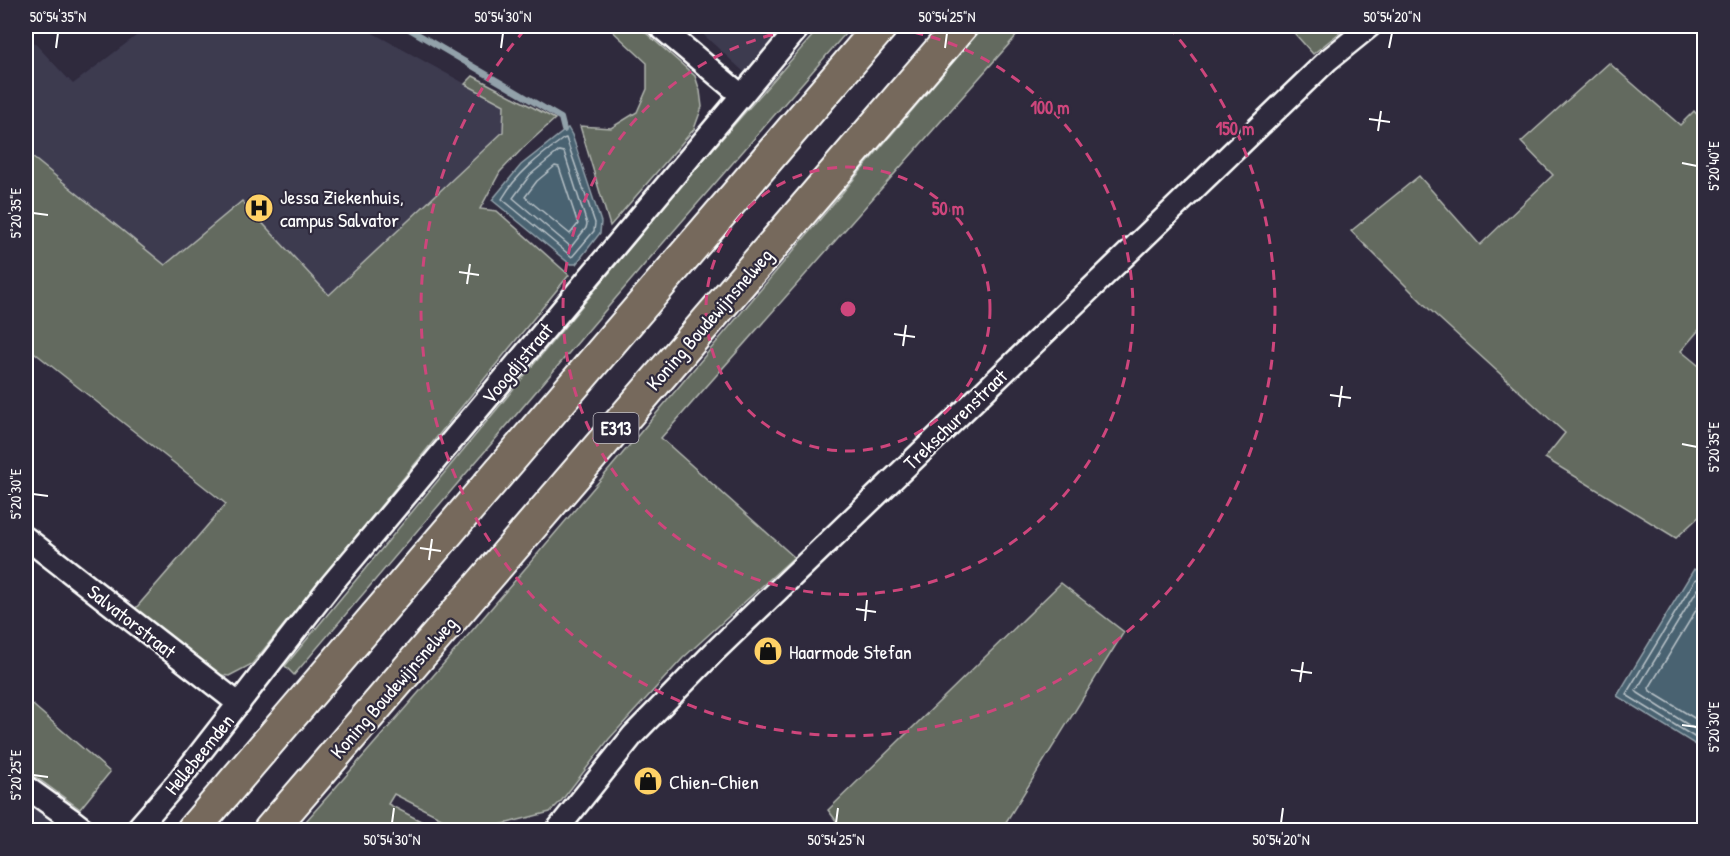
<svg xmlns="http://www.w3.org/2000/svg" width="1730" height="856" viewBox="0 0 1730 856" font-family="'Patrick Hand',sans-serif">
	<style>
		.built { fill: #3d3a50 }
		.green { fill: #636b5f; stroke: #b1b5af; stroke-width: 1.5 }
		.water { fill: #496271; stroke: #92a1aa; stroke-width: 1.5 }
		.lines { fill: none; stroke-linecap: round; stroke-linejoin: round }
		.shore { stroke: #b6c0c6; stroke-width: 1.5 }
		.stream { stroke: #92a1aa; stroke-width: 6 }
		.minor-casing { stroke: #fff; stroke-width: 26 }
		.highway-casing { stroke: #fff; stroke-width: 36 }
		.minor { stroke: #2f2a3d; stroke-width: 21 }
		.highway { stroke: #76695c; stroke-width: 32 }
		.ticks { fill: none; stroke: #fff; stroke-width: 2 }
		.ring { fill: none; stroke: #ce467c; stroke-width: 3; stroke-dasharray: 10 8 }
		.labels { text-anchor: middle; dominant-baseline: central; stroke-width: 4.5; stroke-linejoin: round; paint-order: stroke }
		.shield { fill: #2f2a3d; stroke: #c1bfc5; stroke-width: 1.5 }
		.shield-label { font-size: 18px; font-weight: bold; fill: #fff }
		.poi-label { font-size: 20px; fill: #fff; stroke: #2f2a3d; text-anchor: start }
		.street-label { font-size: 20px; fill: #fff; stroke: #2f2a3d }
		.centre { fill: #ce467c; stroke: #2f2a3d; stroke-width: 3 }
		.ring-label { font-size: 18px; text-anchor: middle; font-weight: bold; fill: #ce467c; stroke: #2f2a3d; stroke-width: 4.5; stroke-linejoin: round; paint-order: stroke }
		.neatline { fill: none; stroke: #fff; stroke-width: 2 }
		.ticks-label { font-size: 15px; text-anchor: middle; fill: #fff }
	</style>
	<rect width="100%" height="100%" fill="#2f2a3d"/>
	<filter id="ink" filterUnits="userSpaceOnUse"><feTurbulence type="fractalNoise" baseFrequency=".0167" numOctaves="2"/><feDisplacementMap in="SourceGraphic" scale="12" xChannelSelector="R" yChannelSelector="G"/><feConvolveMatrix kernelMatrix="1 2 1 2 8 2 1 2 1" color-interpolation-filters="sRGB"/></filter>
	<g filter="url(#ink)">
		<g class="built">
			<path d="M 149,26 L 360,26 L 504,105 L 503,132 L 329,295 L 165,265 L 26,152 L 26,34 L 73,84 Z"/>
			<path d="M 694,26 L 783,26 L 744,72 Z"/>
			<path d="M 26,800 L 61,830 L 26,830 Z"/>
		</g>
		<g class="green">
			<path d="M 607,26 L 638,26 L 695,76 L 700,91 L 702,107 L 694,129 L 610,226 L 580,126 L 611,128 L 637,112 L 647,89 L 647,63 Z"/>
			<path d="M 821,26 L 852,26 L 644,265 L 294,675 L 285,666 L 690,175 Z"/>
			<path d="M 984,26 L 1025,26 L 661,438 L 794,557 L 683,658 L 609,739 L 562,800 L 550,812 L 480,830 L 465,830 L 394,794 L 388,804 L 438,830 L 298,830 C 532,567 755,293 984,26 Z"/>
			<path d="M 1288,26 L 1348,26 L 1313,54 Z"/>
			<path d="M 1609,63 L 1680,125 L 1694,111 L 1704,122 L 1704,324 L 1681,351 L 1704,370 L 1704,512 L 1676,538 L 1545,458 L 1565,433 L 1429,309 L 1351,231 L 1419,176 L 1480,245 L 1553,175 L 1521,142 Z"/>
			<path d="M 473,76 L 555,119 L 523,148 L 500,172 L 480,209 L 497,211 L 569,275 L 252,664 L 229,676 L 213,674 L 140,620 L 136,608 L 226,504 L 26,346 L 26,152 L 165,265 L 242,201 L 329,295 L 503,132 L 504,105 L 465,84 Z"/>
			<path d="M 1061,583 L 1124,632 L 1001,830 L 843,830 L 828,810 Z"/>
			<path d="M 26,699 L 110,772 L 80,809 L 37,778 L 26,772 Z"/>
		</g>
		<g class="water">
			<path d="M 568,128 L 572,135 L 601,222 L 600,233 L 576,264 L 570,264 L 492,200 L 521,165 Z"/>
			<path d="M 1694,569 L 1704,576 L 1704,750 L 1617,696 Z"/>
		</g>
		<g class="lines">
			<g class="shore">
				<path d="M 566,138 L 595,223 L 594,231 L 572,257 L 502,199 C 516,174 541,155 563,139 Z"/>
				<path d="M 559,151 L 564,152 L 587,224 L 586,228 L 571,247 L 513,198 L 530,175 Z"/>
				<path d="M 555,166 L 559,167 L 578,224 L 570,234 L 525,197 L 537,181 Z"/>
				<path d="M 1704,580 L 1697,579 L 1695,580 L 1626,694 L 1628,696 L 1704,743"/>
				<path d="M 1704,588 L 1698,589 L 1636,691 L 1638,693 L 1704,735"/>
				<path d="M 1704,597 L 1649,688 L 1650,691 L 1704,724"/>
			</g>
			<path class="stream" d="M 404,26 L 561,118 L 564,130"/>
			<g class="minor-casing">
				<g id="minor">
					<path d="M 659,26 L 741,95"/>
					<path d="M 26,538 L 239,704"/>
					<path d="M 26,787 L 72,820 L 85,830"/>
					<path d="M 136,830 L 176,784 L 330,586 L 800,26"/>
					<path d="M 557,830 L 633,735 L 715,651 L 1328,60 L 1370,26"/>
				</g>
			</g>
			<g class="highway-casing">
				<g id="highway">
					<path d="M 193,830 L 881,26"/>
					<path d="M 270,830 L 961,26"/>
				</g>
			</g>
			<use href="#minor" class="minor"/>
			<use href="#highway" class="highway"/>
		</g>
	</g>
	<path class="ticks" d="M 56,48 L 58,33M 501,48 L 503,33M 945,48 L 947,33M 1389,48 L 1392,33M 1369,119 L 1390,122M 1378,131 L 1381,111M 1682,163 L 1697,166M 33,213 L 48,215M 459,272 L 479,275M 467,284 L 470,264M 894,334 L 915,337M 903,346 L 906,325M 1330,395 L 1351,398M 1339,407 L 1342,386M 1682,444 L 1697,447M 33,494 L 48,496M 420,548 L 441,551M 429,560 L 432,539M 856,609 L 876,612M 865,621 L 867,600M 1291,670 L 1312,673M 1300,682 L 1303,662M 1682,725 L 1697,727M 33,775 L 48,777M 392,823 L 394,808M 836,823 L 838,808M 1281,823 L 1283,808"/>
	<g class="ring">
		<circle cx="848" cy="309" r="142"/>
		<path d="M878 26A285 285 0 1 1 818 26"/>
		<path d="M1168 26A427 427 0 1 1 528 26"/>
	</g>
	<defs>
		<g id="hospital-disc" transform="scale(1.5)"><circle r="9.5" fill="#ffd166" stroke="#2f2a3d"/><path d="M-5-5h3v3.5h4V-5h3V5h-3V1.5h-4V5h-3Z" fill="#111"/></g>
		<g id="shop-disc" transform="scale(1.5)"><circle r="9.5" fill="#ffd166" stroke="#2f2a3d"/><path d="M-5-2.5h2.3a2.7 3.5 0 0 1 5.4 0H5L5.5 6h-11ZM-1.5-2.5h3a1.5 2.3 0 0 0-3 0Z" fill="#111"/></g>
	</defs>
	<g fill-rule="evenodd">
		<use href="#hospital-disc" x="259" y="208"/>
		<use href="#shop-disc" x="768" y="651"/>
		<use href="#shop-disc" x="648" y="781"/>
	</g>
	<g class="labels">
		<rect class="shield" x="593.5" y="413" width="45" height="30" rx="4.5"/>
		<g class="shield-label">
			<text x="616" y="428">E313</text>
		</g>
		<g class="poi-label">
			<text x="280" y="196">Jessa Ziekenhuis,<tspan x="280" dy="23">campus Salvator</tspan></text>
			<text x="789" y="651">Haarmode Stefan</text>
			<text x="669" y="781">Chien-Chien</text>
		</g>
		<g class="street-label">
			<text transform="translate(709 319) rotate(-49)">Koning Boudewijnsnelweg</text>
			<text transform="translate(517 363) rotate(-50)">Voogdijstraat</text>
			<text transform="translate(955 419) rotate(-44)">Trekschurenstraat</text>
			<text transform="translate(132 621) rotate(38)">Salvatorstraat</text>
			<text transform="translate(393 687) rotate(-49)">Koning Boudewijnsnelweg</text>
			<text transform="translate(199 754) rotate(-51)">Hellebeemden</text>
		</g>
	</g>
	<circle cx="848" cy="309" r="9" class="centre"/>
	<g class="ring-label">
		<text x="1050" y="114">100 m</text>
		<text x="1235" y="135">150 m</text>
		<text x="948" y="215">50 m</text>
	</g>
	<rect width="1730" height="856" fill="none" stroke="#2f2a3d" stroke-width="66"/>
	<rect x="33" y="33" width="1664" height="790" class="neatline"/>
	<g class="ticks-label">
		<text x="58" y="22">50°54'35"N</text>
		<text x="503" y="22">50°54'30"N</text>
		<text x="947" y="22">50°54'25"N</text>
		<text x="1392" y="22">50°54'20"N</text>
		<text transform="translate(1714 166) rotate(-90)" y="5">5°20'40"E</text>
		<text transform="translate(16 213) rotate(-90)" y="5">5°20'35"E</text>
		<text transform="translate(1714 447) rotate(-90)" y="5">5°20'35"E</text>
		<text transform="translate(16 494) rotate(-90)" y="5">5°20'30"E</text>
		<text transform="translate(1714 727) rotate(-90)" y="5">5°20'30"E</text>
		<text transform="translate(16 775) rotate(-90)" y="5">5°20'25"E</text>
		<text x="392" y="845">50°54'30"N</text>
		<text x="836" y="845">50°54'25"N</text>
		<text x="1281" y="845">50°54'20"N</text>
	</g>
</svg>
